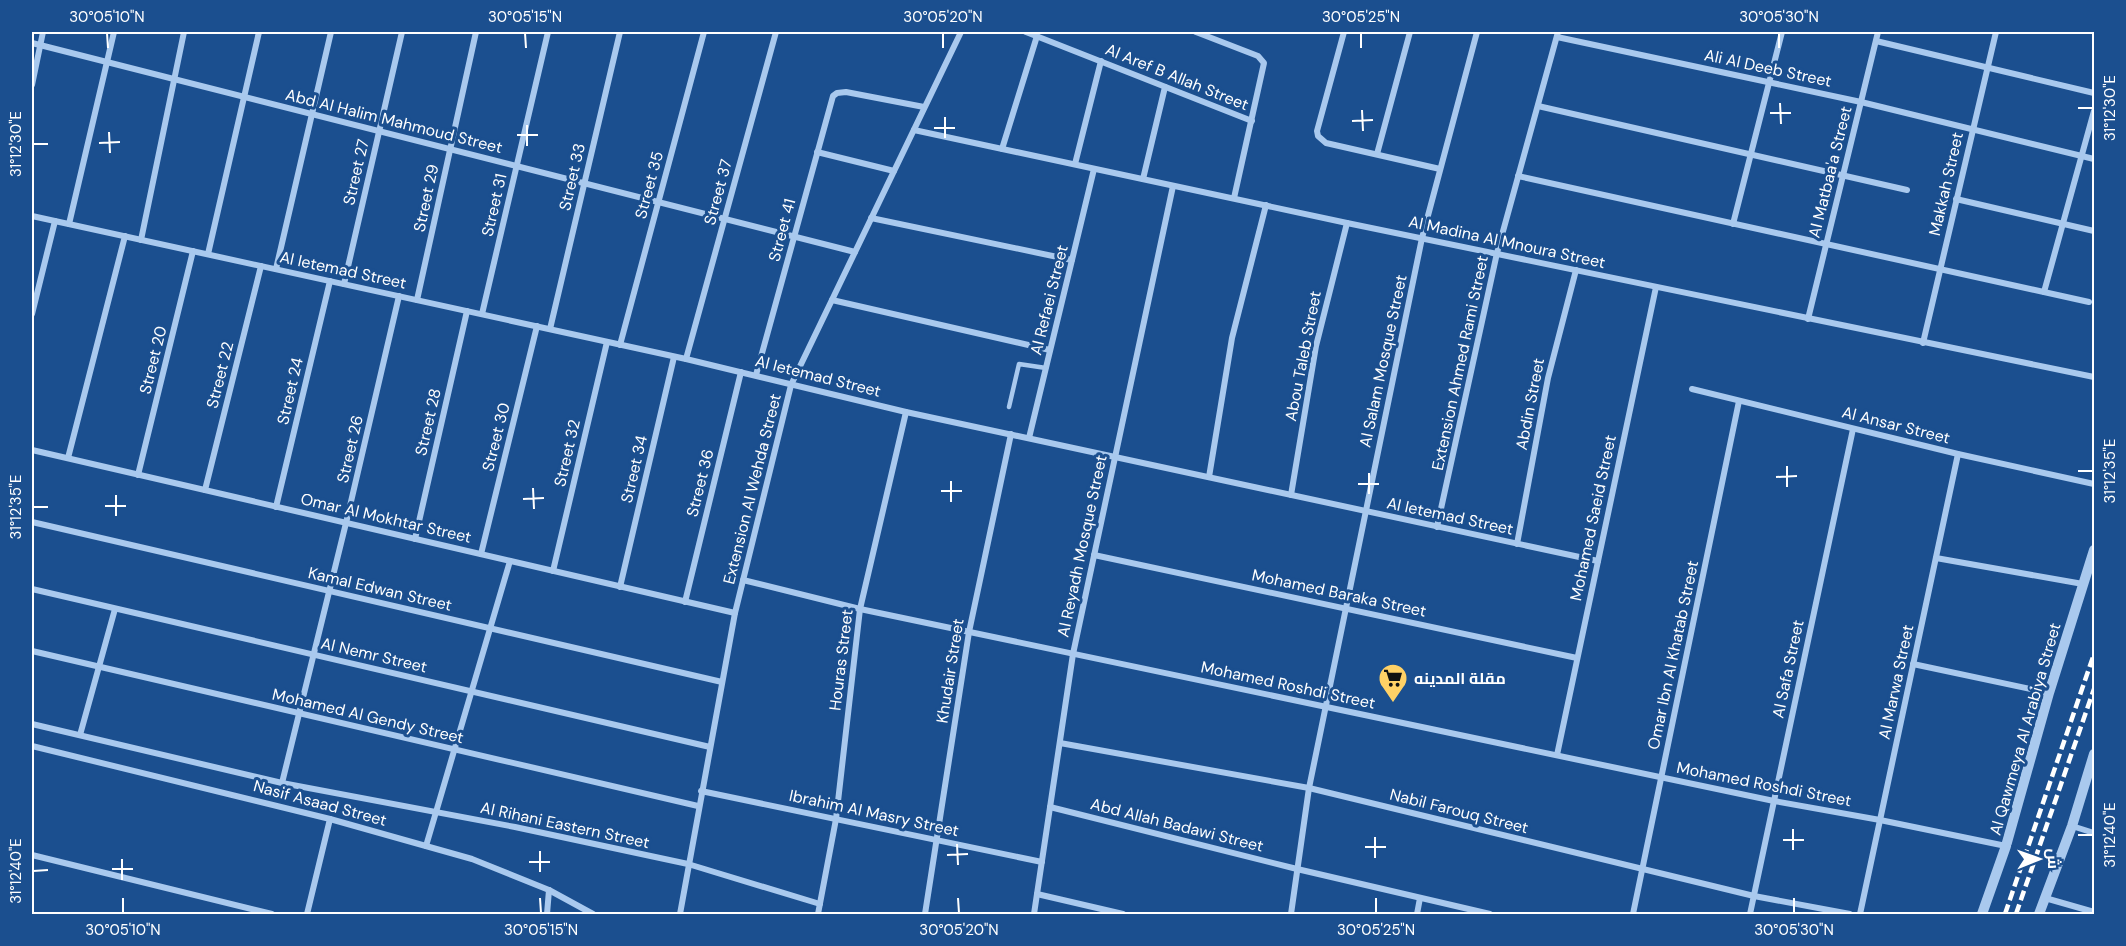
<svg xmlns="http://www.w3.org/2000/svg" width="2126" height="946" viewBox="0 0 2126 946" font-family="'DM Sans',Cairo,sans-serif">
	<style>
		.lines { fill: none; stroke-linecap: round; stroke-linejoin: round }
		.service { stroke: #a9c9ee; stroke-width: 4.5 }
		.minor { stroke: #a9c9ee; stroke-width: 6 }
		.tertiary { stroke: #a9c9ee; stroke-width: 10 }
		.rail { stroke: #fff; stroke-width: 4.5; stroke-dasharray: 10 4.5; stroke-linecap: butt }
		.ticks { fill: none; stroke: #fff; stroke-width: 2 }
		.labels { text-anchor: middle; dominant-baseline: central; stroke-width: 6; stroke-linejoin: round; paint-order: stroke }
		.street-label { font-size: 16px; fill: #fff; stroke: #1b4f8f }
		.poi-label { font-size: 16px; font-weight: bold; fill: #fff; stroke: #1b4f8f; text-anchor: start }
		.neatline { fill: none; stroke: #fff; stroke-width: 2 }
		.ticks-label { font-size: 15px; text-anchor: middle; fill: #fff }
	</style>
	<rect width="100%" height="100%" fill="#1b4f8f"/>
	<g class="lines">
		<path class="service" d="M 1009,407 L 1019,364 L 1046,368"/>
		<g class="minor">
			<path d="M 1026,32 L 1252,121"/>
			<path d="M 1196,32 L 1258,56 L 1264,63 L 1234,198"/>
			<path d="M 1344,32 L 1317,131 L 1318,136 L 1326,143 L 1440,169"/>
			<path d="M 1557,37 L 1861,102 L 2094,159"/>
			<path d="M 1876,41 L 2094,93"/>
			<path d="M 32,43 L 855,252"/>
			<path d="M 32,85 L 43,32"/>
			<path d="M 1538,106 L 1907,190"/>
			<path d="M 914,130 L 1347,223 L 2094,377"/>
			<path d="M 1002,149 L 1037,36"/>
			<path d="M 817,152 L 894,171"/>
			<path d="M 1377,154 L 1410,32"/>
			<path d="M 1075,164 L 1101,61"/>
			<path d="M 1518,176 L 2089,302"/>
			<path d="M 1143,179 L 1165,87"/>
			<path d="M 1956,199 L 2094,231"/>
			<path d="M 32,216 L 686,359 L 906,412 L 1598,561"/>
			<path d="M 871,218 L 1072,260"/>
			<path d="M 69,224 L 114,32"/>
			<path d="M 1733,224 L 1782,32"/>
			<path d="M 141,240 L 184,32"/>
			<path d="M 208,254 L 259,32"/>
			<path d="M 276,269 L 331,32"/>
			<path d="M 344,284 L 402,32"/>
			<path d="M 2044,292 L 2094,111"/>
			<path d="M 417,300 L 476,32"/>
			<path d="M 832,300 L 1050,350"/>
			<path d="M 32,314 L 55,221"/>
			<path d="M 482,314 L 548,32"/>
			<path d="M 1808,319 L 1878,32"/>
			<path d="M 550,329 L 620,32"/>
			<path d="M 1923,343 L 1996,32"/>
			<path d="M 620,345 L 704,32"/>
			<path d="M 686,359 L 776,32"/>
			<path d="M 756,375 L 833,96 L 837,93 L 846,92 L 924,107"/>
			<path d="M 1692,389 L 1958,454 L 2094,484"/>
			<path d="M 1029,438 L 1094,169"/>
			<path d="M 32,450 L 735,613"/>
			<path d="M 68,458 L 125,236"/>
			<path d="M 138,475 L 193,251"/>
			<path d="M 1209,477 L 1232,338 L 1266,205"/>
			<path d="M 205,490 L 261,266"/>
			<path d="M 1291,495 L 1316,346 L 1347,223"/>
			<path d="M 276,507 L 330,281"/>
			<path d="M 32,522 L 722,682"/>
			<path d="M 1437,527 L 1497,253 L 1558,32"/>
			<path d="M 415,539 L 467,311"/>
			<path d="M 1517,544 L 1548,378 L 1576,270"/>
			<path d="M 481,554 L 537,326"/>
			<path d="M 1094,555 L 1577,658"/>
			<path d="M 1936,558 L 2083,584"/>
			<path d="M 553,571 L 607,342"/>
			<path d="M 743,580 L 860,609 L 1774,801 L 1880,820 L 2006,846"/>
			<path d="M 620,587 L 674,357"/>
			<path d="M 32,589 L 710,747"/>
			<path d="M 685,602 L 741,372"/>
			<path d="M 32,651 L 698,806"/>
			<path d="M 1913,664 L 2049,693"/>
			<path d="M 32,724 L 282,783 L 515,827 L 688,864 L 820,904"/>
			<path d="M 80,735 L 115,609"/>
			<path d="M 1060,743 L 1309,788 L 1754,896 L 1850,914"/>
			<path d="M 32,746 L 330,819 L 472,859 L 549,890 L 593,914"/>
			<path d="M 1557,755 L 1656,287"/>
			<path d="M 282,783 L 346,523 L 399,296"/>
			<path d="M 701,791 L 1042,862"/>
			<path d="M 1050,807 L 1297,869 L 1490,914"/>
			<path d="M 2072,826 L 2094,833"/>
			<path d="M 426,846 L 510,561"/>
			<path d="M 32,855 L 272,914"/>
			<path d="M 1037,894 L 1123,914"/>
			<path d="M 2045,898 L 2094,912"/>
			<path d="M 307,914 L 330,819"/>
			<path d="M 547,914 L 549,890"/>
			<path d="M 680,914 L 735,613 L 791,385 L 961,32"/>
			<path d="M 818,914 L 836,819 L 860,609 L 906,412"/>
			<path d="M 925,914 L 969,632 L 1011,434"/>
			<path d="M 1034,914 L 1073,654 L 1173,186"/>
			<path d="M 1291,914 L 1309,788 L 1422,238 L 1477,32"/>
			<path d="M 1417,914 L 1420,898"/>
			<path d="M 1633,914 L 1739,401"/>
			<path d="M 1750,914 L 1853,429"/>
			<path d="M 1860,914 L 1958,454"/>
		</g>
		<g class="tertiary">
			<path d="M 1982,914 L 2006,846 L 2049,693 L 2094,550"/>
			<path d="M 2039,914 L 2072,826 L 2094,754"/>
		</g>
		<g class="rail">
			<path d="M 2005,914 L 2094,654"/>
			<path d="M 2016,914 L 2094,689"/>
		</g>
	</g>
	<path class="ticks" d="M 107,33 L 108,48M 525,33 L 526,48M 943,33 L 943,48M 1361,33 L 1361,48M 1779,33 L 1779,48M 1780,103 L 1781,124M 2078,108 L 2093,108M 1362,110 L 1363,131M 1770,113 L 1791,113M 945,117 L 945,138M 1352,121 L 1373,120M 527,125 L 527,146M 934,128 L 955,128M 109,132 L 110,153M 517,135 L 538,135M 99,143 L 120,142M 33,144 L 48,144M 1787,466 L 1787,487M 2078,471 L 2093,471M 1369,473 L 1369,494M 1776,477 L 1797,476M 951,481 L 951,502M 1358,484 L 1379,484M 533,488 L 534,509M 941,491 L 962,491M 116,495 L 116,516M 523,499 L 544,498M 105,506 L 126,506M 33,507 L 48,507M 1793,829 L 1793,850M 2078,835 L 2093,835M 1375,837 L 1375,858M 1783,840 L 1804,840M 957,844 L 958,865M 1365,847 L 1386,847M 540,851 L 540,872M 947,855 L 968,854M 122,859 L 122,880M 529,862 L 550,862M 112,869 L 133,869M 33,871 L 48,870M 123,898 L 123,913M 540,898 L 541,913M 958,898 L 959,913M 1376,898 L 1376,913M 1794,898 L 1794,913"/>
	<defs>
		<g id="supermarket-pin" transform="scale(1.5)"><path d="M0 17L-7.5 6A9.5 9.5 0 1 1 7.5 6Z" fill="#ffd166" stroke="#1b4f8f"/><path d="M-6-5.5h2.5l.6 2H6L4.5 2H-2.5L-4.4-4H-6ZM-1.5 3.2a1.3 1.3 0 1 0 .1 0ZM3 3.2a1.3 1.3 0 1 0 .1 0Z" fill="#111"/></g>
	</defs>
	<g fill-rule="evenodd">
		<use href="#supermarket-pin" x="1393" y="678"/>
	</g>
	<g class="labels">
		<g class="street-label">
			<text transform="translate(1768 68) rotate(12)">Ali Al Deeb Street</text>
			<text transform="translate(1177 77) rotate(22)">Al Aref B Allah Street</text>
			<text transform="translate(394 121) rotate(14)">Abd Al Halim Mahmoud Street</text>
			<text transform="translate(356 172) rotate(-77)">Street 27</text>
			<text transform="translate(1830 172) rotate(-76)">Al Matbaa'a Street</text>
			<text transform="translate(572 177) rotate(-77)">Street 33</text>
			<text transform="translate(1946 184) rotate(-77)">Makkah Street</text>
			<text transform="translate(649 185) rotate(-75)">Street 35</text>
			<text transform="translate(718 192) rotate(-75)">Street 37</text>
			<text transform="translate(426 198) rotate(-78)">Street 29</text>
			<text transform="translate(494 205) rotate(-77)">Street 31</text>
			<text transform="translate(782 230) rotate(-75)">Street 41</text>
			<text transform="translate(1507 242) rotate(12)">Al Madina Al Mnoura Street</text>
			<text transform="translate(343 270) rotate(12)">Al Ietemad Street</text>
			<text transform="translate(1049 300) rotate(-76)">Al Refaei Street</text>
			<text transform="translate(1303 356) rotate(-79)">Abou Taleb Street</text>
			<text transform="translate(153 360) rotate(-76)">Street 20</text>
			<text transform="translate(1383 361) rotate(-78)">Al Salam Mosque Street</text>
			<text transform="translate(1460 363) rotate(-78)">Extension Ahmed Rami Street</text>
			<text transform="translate(220 375) rotate(-76)">Street 22</text>
			<text transform="translate(818 376) rotate(14)">Al Ietemad Street</text>
			<text transform="translate(290 391) rotate(-77)">Street 24</text>
			<text transform="translate(1530 404) rotate(-79)">Abdin Street</text>
			<text transform="translate(428 422) rotate(-77)">Street 28</text>
			<text transform="translate(1896 425) rotate(14)">Al Ansar Street</text>
			<text transform="translate(496 437) rotate(-76)">Street 30</text>
			<text transform="translate(350 449) rotate(-77)">Street 26</text>
			<text transform="translate(567 453) rotate(-77)">Street 32</text>
			<text transform="translate(634 469) rotate(-77)">Street 34</text>
			<text transform="translate(700 483) rotate(-76)">Street 36</text>
			<text transform="translate(752 489) rotate(-76)">Extension Al Wehda Street</text>
			<text transform="translate(1450 516) rotate(12)">Al Ietemad Street</text>
			<text transform="translate(386 518) rotate(13)">Omar Al Mokhtar Street</text>
			<text transform="translate(1593 518) rotate(-78)">Mohamed Saeid Street</text>
			<text transform="translate(1082 546) rotate(-78)">Al Reyadh Mosque Street</text>
			<text transform="translate(380 589) rotate(13)">Kamal Edwan Street</text>
			<text transform="translate(1339 593) rotate(12)">Mohamed Baraka Street</text>
			<text transform="translate(374 655) rotate(13)">Al Nemr Street</text>
			<text transform="translate(1673 655) rotate(-78)">Omar Ibn Al Khatab Street</text>
			<text transform="translate(841 660) rotate(-83)">Houras Street</text>
			<text transform="translate(1788 669) rotate(-78)">Al Safa Street</text>
			<text transform="translate(950 671) rotate(-81)">Khudair Street</text>
			<text transform="translate(1896 682) rotate(-78)">Al Marwa Street</text>
			<text transform="translate(1288 685) rotate(12)">Mohamed Roshdi Street</text>
			<text transform="translate(368 716) rotate(13)">Mohamed Al Gendy Street</text>
			<text transform="translate(2025 729) rotate(-74)">Al Qawmeya Al Arabiya Street</text>
			<text transform="translate(1764 784) rotate(11)">Mohamed Roshdi Street</text>
			<text transform="translate(320 803) rotate(15)">Nasif Asaad Street</text>
			<text transform="translate(1459 811) rotate(14)">Nabil Farouq Street</text>
			<text transform="translate(874 813) rotate(12)">Ibrahim Al Masry Street</text>
			<text transform="translate(565 825) rotate(12)">Al Rihani Eastern Street</text>
			<text transform="translate(1177 825) rotate(14)">Abd Allah Badawi Street</text>
		</g>
		<g class="poi-label">
			<text x="1414" y="678">مقلة المدينه</text>
		</g>
	</g>
	<rect width="2126" height="946" fill="none" stroke="#1b4f8f" stroke-width="66"/>
	<g transform="translate(2039 859) rotate(89)" stroke="#1b4f8f" stroke-width="4.5" paint-order="stroke">
	<path d="M0-4.5L10 22L0 15L-10 22Z" fill="#ffffff"/>
	<text y="-9" font-size="16" font-weight="bold" text-anchor="middle" fill="#ffffff">ش</text>
	</g>
	<rect x="33" y="33" width="2060" height="880" class="neatline"/>
	<g class="ticks-label">
		<text x="107" y="22">30°05'10"N</text>
		<text x="525" y="22">30°05'15"N</text>
		<text x="943" y="22">30°05'20"N</text>
		<text x="1361" y="22">30°05'25"N</text>
		<text x="1779" y="22">30°05'30"N</text>
		<text transform="translate(2110 108) rotate(-90)" y="5">31°12'30"E</text>
		<text transform="translate(16 144) rotate(-90)" y="5">31°12'30"E</text>
		<text transform="translate(2110 471) rotate(-90)" y="5">31°12'35"E</text>
		<text transform="translate(16 507) rotate(-90)" y="5">31°12'35"E</text>
		<text transform="translate(2110 835) rotate(-90)" y="5">31°12'40"E</text>
		<text transform="translate(16 871) rotate(-90)" y="5">31°12'40"E</text>
		<text x="123" y="935">30°05'10"N</text>
		<text x="541" y="935">30°05'15"N</text>
		<text x="959" y="935">30°05'20"N</text>
		<text x="1376" y="935">30°05'25"N</text>
		<text x="1794" y="935">30°05'30"N</text>
	</g>
</svg>
